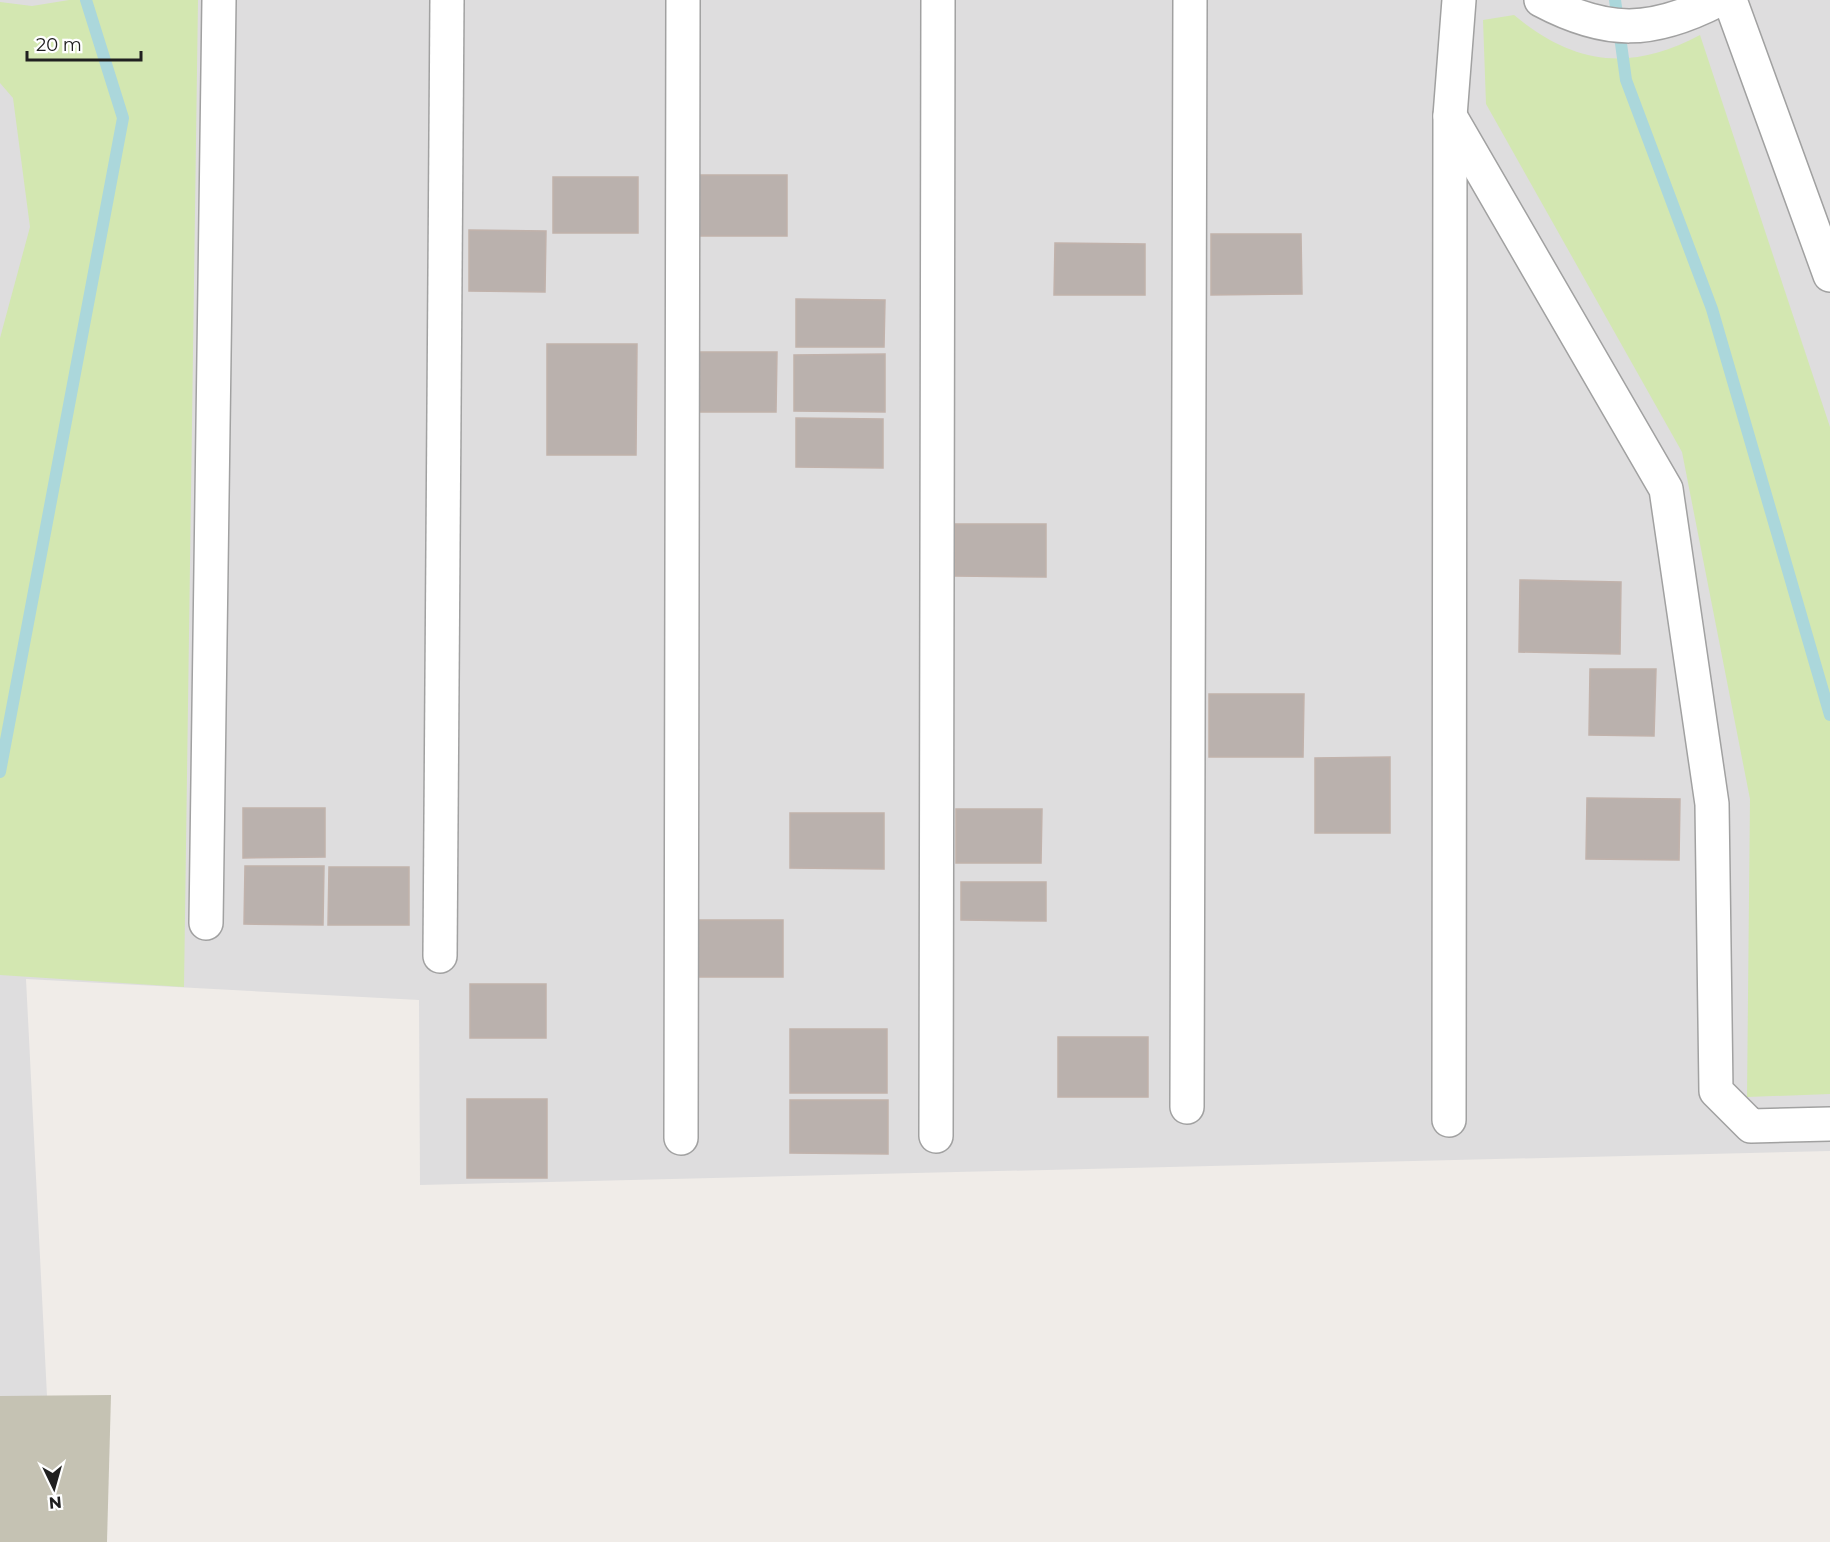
<svg xmlns="http://www.w3.org/2000/svg" width="1830" height="1542" viewBox="0 0 1830 1542" font-family="Montserrat,sans-serif">
	<style>
		.residential { fill: #deddde }
		.construction { fill: #c5c2b3 }
		.grass { fill: #d3e7b1 }
		.lines { fill: none; stroke-linecap: round; stroke-linejoin: round }
		.stream { stroke: #abd7db; stroke-width: 12 }
		.building { fill: #bab1ad; stroke: #c1b2ab; stroke-width: 1.5 }
		.street-casing { stroke: #a1a1a1; stroke-width: 36 }
		.street { stroke: #fff; stroke-width: 33 }
	</style>
	<rect width="100%" height="100%" fill="#f0ece8"/>
	<path class="residential" d="M 0,0 L 1830,0 L 1830,1151 L 420,1185 L 419,1000 L 26,979 L 47,1396 L 0,1396 Z"/>
	<path class="construction" d="M 111,1395 L 107,1542 L 0,1542 L 0,1396 Z"/>
	<g class="grass">
		<path d="M 69,0 L 198,0 L 184,987 L 0,975 L 0,338 L 30,227 L 13,98 L 0,83 L 0,2 L 32,6 Z"/>
		<path d="M 1514,15 C 1574,65 1631,72 1700,35 L 1830,427 L 1830,1094 L 1747,1097 L 1750,799 L 1682,452 L 1486,104 L 1483,20 Z"/>
	</g>
	<g class="lines">
		<g class="stream">
			<path d="M 1615,0 L 1626,80 L 1712,309 L 1830,715"/>
			<path d="M 0,772 L 123,118 L 86,0"/>
		</g>
	</g>
	<g class="building">
		<rect x="692" y="175" width="95" height="61"/>
		<rect x="553" y="177" width="85" height="56"/>
		<path d="M 469,230 L 546,231 L 545,292 L 469,291 Z"/>
		<path d="M 1211,234 L 1301,234 L 1302,294 L 1211,295 Z"/>
		<path d="M 1055,243 L 1145,244 L 1145,295 L 1054,295 Z"/>
		<path d="M 796,299 L 885,300 L 884,347 L 796,347 Z"/>
		<path d="M 547,344 L 637,344 L 636,455 L 547,455 Z"/>
		<path d="M 691,352 L 777,352 L 776,412 L 691,412 Z"/>
		<path d="M 885,354 L 885,412 L 794,411 L 794,355 Z"/>
		<path d="M 796,418 L 883,419 L 883,468 L 796,467 Z"/>
		<path d="M 955,524 L 1046,524 L 1046,577 L 955,576 Z"/>
		<path d="M 1520,580 L 1621,582 L 1620,654 L 1519,652 Z"/>
		<path d="M 1590,669 L 1656,669 L 1654,736 L 1589,735 Z"/>
		<path d="M 1209,694 L 1304,694 L 1303,757 L 1209,757 Z"/>
		<path d="M 1390,757 L 1390,833 L 1315,833 L 1315,758 Z"/>
		<path d="M 1587,798 L 1680,799 L 1679,860 L 1586,859 Z"/>
		<path d="M 243,808 L 325,808 L 325,857 L 243,858 Z"/>
		<path d="M 956,809 L 1042,809 L 1041,863 L 956,863 Z"/>
		<path d="M 790,813 L 884,813 L 884,869 L 790,868 Z"/>
		<path d="M 245,866 L 324,866 L 323,925 L 244,924 Z"/>
		<path d="M 329,867 L 409,867 L 409,925 L 328,925 Z"/>
		<path d="M 961,882 L 1046,882 L 1046,921 L 961,920 Z"/>
		<rect x="698" y="920" width="85" height="57"/>
		<rect x="470" y="984" width="76" height="54"/>
		<rect x="790" y="1029" width="97" height="64"/>
		<rect x="1058" y="1037" width="90" height="60"/>
		<rect x="467" y="1099" width="80" height="79"/>
		<path d="M 790,1100 L 888,1100 L 888,1154 L 790,1153 Z"/>
	</g>
	<g class="lines">
		<g class="street-casing">
			<g id="street">
				<path d="M 1541,0 C 1607,35 1652,34 1718,0"/>
				<path d="M 1730,0 L 1830,275"/>
				<path d="M 1450,116 L 1666,489 L 1712,804 L 1716,1091 L 1751,1126 L 1830,1124"/>
				<path d="M 206,923 L 219,0"/>
				<path d="M 440,956 L 447,0"/>
				<path d="M 1187,1107 L 1190,0"/>
				<path d="M 1449,1120 L 1450,116 L 1459,0"/>
				<path d="M 936,1136 L 938,0"/>
				<path d="M 681,1138 L 683,0"/>
			</g>
		</g>
		<use href="#street" class="street"/>
	</g>
	<g transform="translate(54 1488) rotate(175)" stroke="#ffffff" stroke-width="4.5" paint-order="stroke">
	<path d="M0-4.5L10 22L0 15L-10 22Z" fill="#202020"/>
	<text y="-9" font-size="16" font-weight="bold" text-anchor="middle" fill="#202020">N</text>
	</g>
	<path d="M27 51v9h114v-9" fill="none" stroke="#202020" stroke-width="3"/>
	<text x="36" y="51" font-size="18" fill="#202020" stroke="#ffffff" stroke-width="4.5" paint-order="stroke">20 m</text>
</svg>
